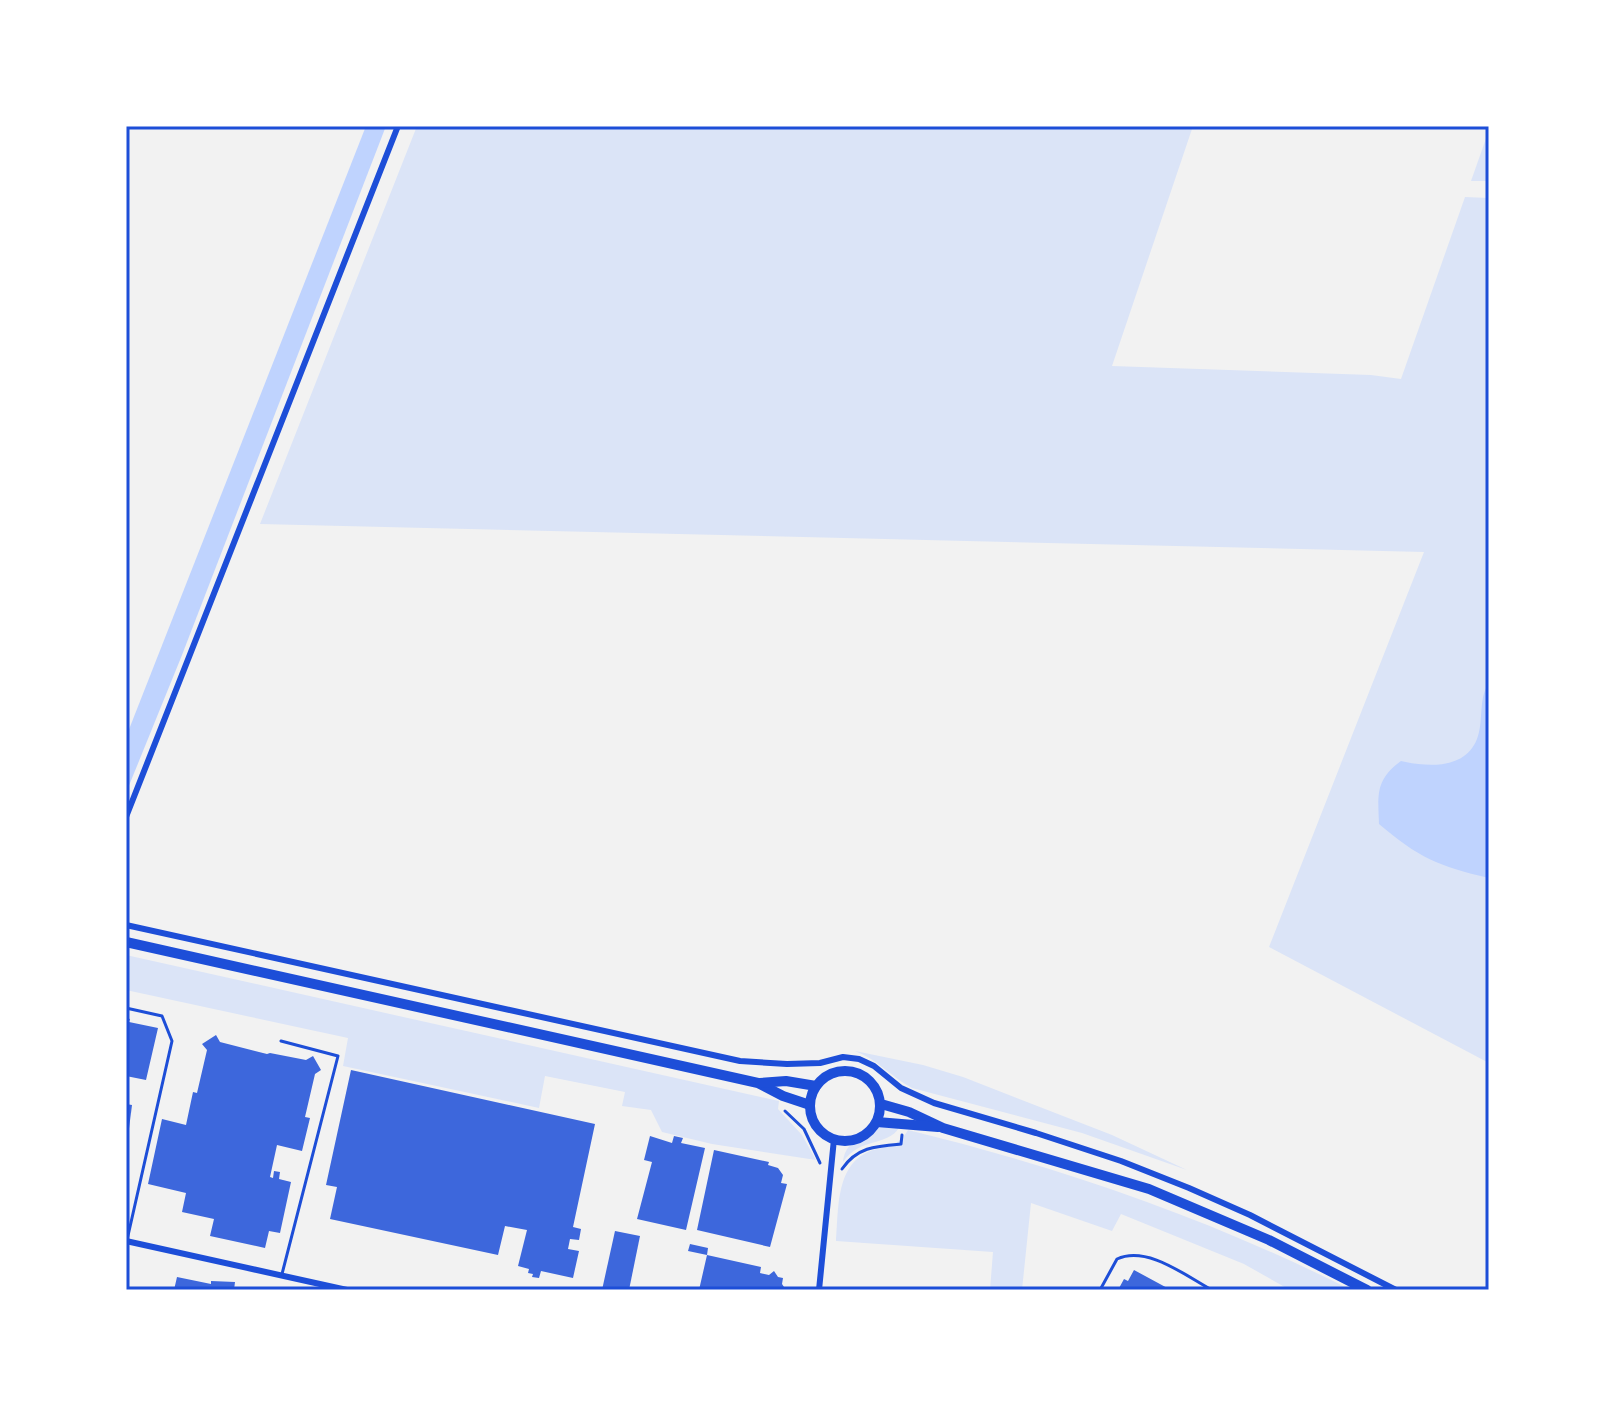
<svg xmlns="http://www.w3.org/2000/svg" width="1615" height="1416" viewBox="0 0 1615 1416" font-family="Rubik,sans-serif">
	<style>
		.green { fill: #dbe4f7 }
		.water { fill: #bfd3fe }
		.building { fill: #3d67dc }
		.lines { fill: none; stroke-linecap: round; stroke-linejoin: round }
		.path { stroke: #1d4ed8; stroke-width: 3 }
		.service { stroke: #1d4ed8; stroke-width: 3 }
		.minor { stroke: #1d4ed8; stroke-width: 6 }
		.primary { stroke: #1d4ed8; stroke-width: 10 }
		.neatline { fill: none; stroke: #1d4ed8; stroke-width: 3 }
	</style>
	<rect width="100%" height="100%" fill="#f2f2f2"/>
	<g class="green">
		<path d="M 417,126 L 1193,126 L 1112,366 L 1371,375 L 1401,379 L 1465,197 L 1489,198 L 1489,1063 L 1269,947 L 1424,552 L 260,524 Z"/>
		<path d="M 1489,130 L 1489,181 L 1471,181 Z"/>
		<path d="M 126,955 L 779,1101 L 778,1109 L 802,1135 L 816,1160 L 712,1144 L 662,1132 L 651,1110 L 622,1106 L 625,1092 L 545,1076 L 539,1108 L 343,1066 L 348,1038 L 126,990 Z"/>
		<path d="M 855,1051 L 923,1065 L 963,1077 L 1112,1135 L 1187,1170 L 1082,1133 L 912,1088 C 891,1077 877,1059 855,1051 Z"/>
		<path d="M 875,1126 L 899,1128 C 886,1147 860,1137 843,1162 C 845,1141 862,1139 875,1126 Z"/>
		<path d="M 908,1130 C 1060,1167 1211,1219 1351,1290 L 1290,1290 L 1244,1264 L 1121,1214 L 1112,1231 L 1031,1203 L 1022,1290 L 990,1290 L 993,1252 L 836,1241 C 839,1207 835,1159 877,1149 C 891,1146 900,1144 908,1130 Z"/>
	</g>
	<g class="water">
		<path d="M 366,126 L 386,126 L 182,655 L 126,793 L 126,737 Z"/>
		<path d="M 1489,683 L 1489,878 C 1438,866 1419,858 1379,824 C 1378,795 1375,780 1401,761 C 1431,768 1471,769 1479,732 C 1483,716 1479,697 1489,683 Z"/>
	</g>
	<g class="building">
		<path d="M 126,1018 L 130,1019 L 129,1022 L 158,1028 L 146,1080 L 126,1076 Z"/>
		<path d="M 216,1035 L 220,1042 L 267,1054 L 270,1053 L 306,1060 L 313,1056 L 321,1070 L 315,1074 L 305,1117 L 310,1118 L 302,1151 L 277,1145 L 270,1177 L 273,1178 L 274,1171 L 280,1172 L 279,1179 L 291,1182 L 280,1233 L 269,1231 L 265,1248 L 210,1236 L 214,1219 L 182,1212 L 186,1193 L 148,1184 L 162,1119 L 186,1125 L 193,1092 L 197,1093 L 207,1050 L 202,1044 Z"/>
		<path d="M 351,1070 L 595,1124 L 573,1227 L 581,1229 L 579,1240 L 570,1239 L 568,1249 L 579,1251 L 573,1278 L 541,1271 L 539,1278 L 532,1277 L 533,1274 L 528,1273 L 529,1269 L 518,1266 L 527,1230 L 505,1226 L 498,1255 L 330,1219 L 337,1187 L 326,1185 Z"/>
		<path d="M 126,1104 L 132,1105 L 128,1136 L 126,1136 Z"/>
		<path d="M 650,1136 L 672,1143 L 674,1136 L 683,1138 L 681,1143 L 705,1148 L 686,1230 L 637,1219 L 652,1162 L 644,1160 Z"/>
		<path d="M 714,1150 L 769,1162 L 768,1165 L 778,1168 L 783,1175 L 781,1183 L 787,1184 L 770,1247 L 697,1230 Z"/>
		<path d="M 615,1231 L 640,1236 L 629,1290 L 602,1290 Z"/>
		<path d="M 690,1244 L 708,1248 L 707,1255 L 761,1267 L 760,1273 L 769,1275 L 774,1271 L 778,1277 L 783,1278 L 782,1284 L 786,1290 L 699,1290 L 707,1255 L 688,1251 Z"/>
		<path d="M 1134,1270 L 1171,1290 L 1118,1290 L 1124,1279 L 1128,1281 Z"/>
		<path d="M 177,1277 L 211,1284 L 211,1281 L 235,1282 L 234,1290 L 174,1290 Z"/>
	</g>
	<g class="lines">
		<g class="path">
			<path d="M 785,1111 L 804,1129 L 820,1163"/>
			<path d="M 842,1169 C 857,1147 876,1146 901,1144 L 902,1135"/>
		</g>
		<g class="service">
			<path d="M 126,1008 L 162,1016 L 172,1041 L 127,1240"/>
			<path d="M 281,1041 L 338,1056 L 282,1274"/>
			<path d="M 1100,1290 L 1117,1259 C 1147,1245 1186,1276 1212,1290"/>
		</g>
		<g class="minor">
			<path d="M 126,817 L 398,126"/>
			<path d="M 126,925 L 740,1061 L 787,1064 L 820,1063 L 843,1057 L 859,1059 L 874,1066 L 901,1088 L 934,1103 L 1036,1133 L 1121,1161 L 1189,1188 L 1250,1215 L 1396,1290"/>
			<path d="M 126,1241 L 347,1290"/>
			<path d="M 819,1290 L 834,1139"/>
		</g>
		<g class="primary">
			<path d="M 126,942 L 758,1083 L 783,1096 L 810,1105"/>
			<circle cx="845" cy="1106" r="35"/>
			<path d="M 760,1083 L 786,1081 L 816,1086"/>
			<path d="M 881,1104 L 909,1112 L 943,1128 L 1149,1189 L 1269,1240 L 1367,1290"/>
			<path d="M 877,1122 L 938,1127"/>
		</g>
	</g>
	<rect width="1615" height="1416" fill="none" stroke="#ffffff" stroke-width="256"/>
	<rect x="128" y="128" width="1359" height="1160" class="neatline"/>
</svg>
